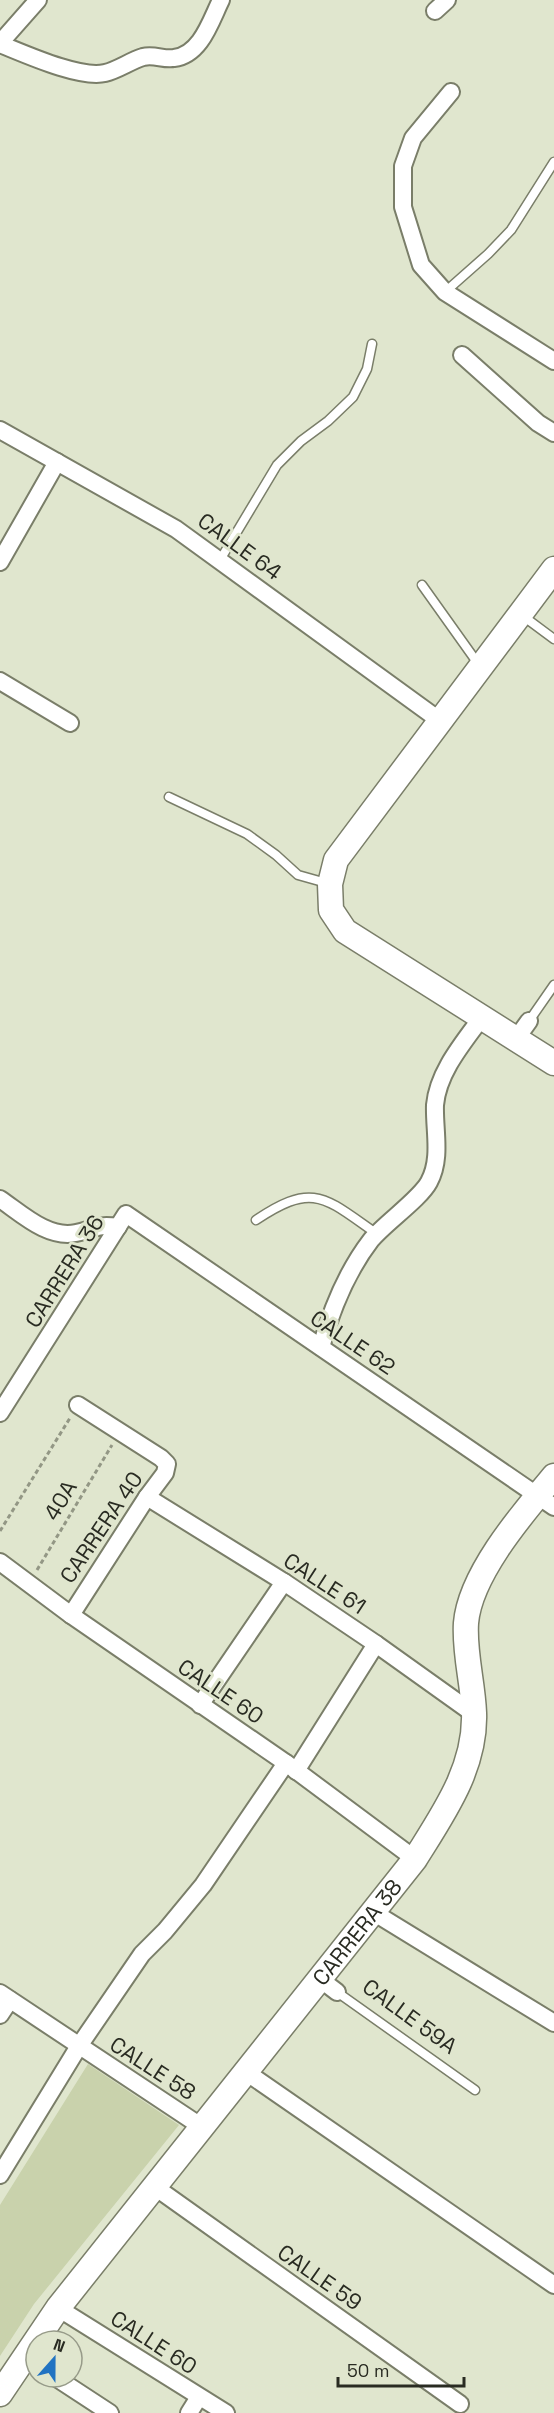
<svg xmlns="http://www.w3.org/2000/svg" width="554" height="2413" viewBox="0 0 554 2413" font-family="'Space Grotesk',sans-serif">
	<style>
		.green { fill: #c9d2ac }
		.lines { fill: none; stroke-linecap: round; stroke-linejoin: round }
		.lane-casing { stroke: #7a7e69; stroke-width: 11 }
		.street-casing { stroke: #7a7e69; stroke-width: 20 }
		.secondary-casing { stroke: #7a7e69; stroke-width: 27 }
		.path { stroke: #939785; stroke-width: 3; stroke-dasharray: 4.5 3; stroke-linecap: butt }
		.lane { stroke: #fff; stroke-width: 8 }
		.street { stroke: #fff; stroke-width: 16 }
		.secondary { stroke: #fff; stroke-width: 24 }
		.labels { text-anchor: middle; dominant-baseline: central; stroke-width: 6; stroke-linejoin: round; paint-order: stroke }
		.street-label { font-size: 22px; fill: #292b22; stroke: #e0e6ce }
	</style>
	<rect width="100%" height="100%" fill="#e0e6ce"/>
	<path class="green" d="M 88,2064 L 179,2125 L 34,2304 L 0,2356 L 0,2205 Z"/>
	<g class="lines">
		<g class="lane-casing">
			<g id="lane">
				<path d="M 445,292 L 488,254 L 511,230 L 554,162"/>
				<path d="M 220,560 L 277,465 L 301,441 L 328,421 L 353,397 L 367,369 L 372,344"/>
				<path d="M 422,585 L 479,665"/>
				<path d="M 523,616 L 554,639"/>
				<path d="M 169,797 L 247,834 L 276,855 L 298,875 L 330,884"/>
				<path d="M 529,1021 L 554,985"/>
				<path d="M 256,1220 C 314,1181 325,1198 377,1234"/>
				<path d="M 337,1992 L 475,2090"/>
			</g>
		</g>
		<g class="street-casing">
			<g id="street">
				<path d="M 435,11 L 447,0"/>
				<path d="M 0,43 L 38,0"/>
				<path d="M 0,44 C 25,54 80,79 105,73 C 118,70 130,61 143,57 C 154,54 164,60 174,58 C 201,55 211,20 221,0"/>
				<path d="M 451,92 L 413,138 L 403,166 L 403,207 L 421,265 L 445,292 L 554,361"/>
				<path d="M 462,355 L 538,423 L 554,433"/>
				<path d="M 0,430 L 176,529 L 439,720"/>
				<path d="M 0,562 L 57,462"/>
				<path d="M 0,681 L 70,723"/>
				<path d="M 516,1039 L 529,1021"/>
				<path d="M 0,1199 C 22,1214 48,1239 76,1233 C 96,1229 96,1224 118,1227"/>
				<path d="M 321,1347 C 331,1311 348,1270 371,1240 C 385,1223 420,1199 429,1182 C 442,1158 434,1130 435,1105 C 438,1072 463,1043 482,1017"/>
				<path d="M 0,1413 L 126,1214 L 554,1507"/>
				<path d="M 147,1497 L 284,1582 L 376,1644 L 474,1714"/>
				<path d="M 0,1562 L 71,1615 L 286,1763 L 415,1859"/>
				<path d="M 71,1615 L 147,1497 L 165,1473 L 167,1464 L 161,1458 L 78,1405"/>
				<path d="M 200,1705 L 284,1582"/>
				<path d="M 296,1771 L 376,1644"/>
				<path d="M 373,1912 L 554,2023"/>
				<path d="M 320,1979 L 337,1992"/>
				<path d="M 0,1993 L 202,2127"/>
				<path d="M 0,2015 L 10,2000"/>
				<path d="M 246,2072 L 554,2285"/>
				<path d="M 0,2175 L 79,2046 L 142,1954 L 165,1931 L 203,1885 L 286,1763"/>
				<path d="M 155,2187 L 460,2404"/>
				<path d="M 58,2308 L 226,2413"/>
				<path d="M 55,2377 L 110,2413"/>
				<path d="M 189,2413 L 199,2397"/>
			</g>
		</g>
		<g class="secondary-casing">
			<g id="secondary">
				<path d="M 554,569 L 336,860 L 330,884 L 331,910 L 345,931 L 554,1063"/>
				<path id="s1" d="M 0,2394 L 58,2308 L 415,1859 C 443,1814 476,1768 474,1713 C 473,1683 464,1653 466,1623 C 470,1574 523,1513 554,1476"/>
			</g>
		</g>
		<g class="path">
			<path d="M 0,1531 L 70,1418"/>
			<path d="M 37,1570 L 112,1445"/>
		</g>
		<use href="#lane" class="lane"/>
		<use href="#street" class="street"/>
		<use href="#secondary" class="secondary"/>
	</g>
	<g class="labels">
		<g class="street-label">
			<text transform="translate(240 546) rotate(36)">CALLE 64</text>
			<text transform="translate(64 1271) rotate(-58)">CARRERA 36</text>
			<text transform="translate(353 1342) rotate(34)">CALLE 62</text>
			<text transform="translate(60 1500) rotate(-59)">40A</text>
			<text transform="translate(101 1527) rotate(-56)">CARRERA 40</text>
			<text transform="translate(325 1583) rotate(33)">CALLE 61</text>
			<text transform="translate(221 1691) rotate(34)">CALLE 60</text>
			<text stroke="none"><textPath href="#s1" startOffset="584">CARRERA 38</textPath></text>
			<text transform="translate(410 2016) rotate(36)">CALLE 59A</text>
			<text transform="translate(153 2068) rotate(33)">CALLE 58</text>
			<text transform="translate(320 2277) rotate(35)">CALLE 59</text>
			<text transform="translate(154 2342) rotate(33)">CALLE 60</text>
		</g>
	</g>
	<g transform="translate(54 2359) rotate(21)"><circle r="28" fill="#e0e6ce" stroke="#979b89" stroke-width="1.5"/>
	<path d="M0-4.5L10 22L0 15L-10 22Z" fill="#2173c2"/>
	<text y="-9" font-size="16" font-weight="bold" text-anchor="middle" fill="#292b22">N</text>
	</g>
	<path d="M338 2377v9h126v-9" fill="none" stroke="#292b22" stroke-width="3"/>
	<text x="347" y="2377" font-size="18" fill="#292b22" stroke="#e0e6ce" stroke-width="4.5" paint-order="stroke">50 m</text>
</svg>
